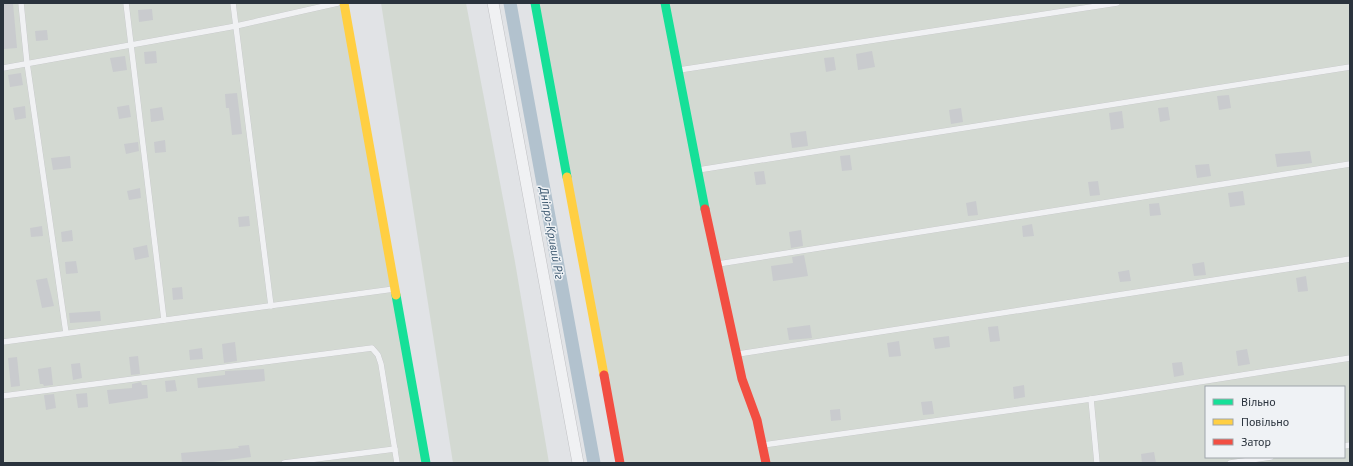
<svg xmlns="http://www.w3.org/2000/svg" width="1353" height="466" viewBox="0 0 1353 466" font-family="'PT Sans',sans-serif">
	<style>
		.green { fill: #d3d9d2; fill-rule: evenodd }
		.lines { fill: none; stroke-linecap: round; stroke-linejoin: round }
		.canal { stroke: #b2c2ce; stroke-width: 13 }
		.building { fill: #c9cbce }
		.lane-casing { stroke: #c0c1c4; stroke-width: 6 }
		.street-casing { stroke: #c0c1c4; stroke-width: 12 }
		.lane { stroke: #f0f1f3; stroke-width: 5.5 }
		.street { stroke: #f0f1f3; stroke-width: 11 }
		.fast { stroke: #16e098; stroke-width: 9 }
		.slow { stroke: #ffcf43; stroke-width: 9 }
		.jam { stroke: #f24e42; stroke-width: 9 }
		.labels { text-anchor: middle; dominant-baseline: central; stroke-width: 3; stroke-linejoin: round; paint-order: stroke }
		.water-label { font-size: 12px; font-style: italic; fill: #38556d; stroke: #eff2f5 }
	</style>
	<rect width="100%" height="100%" fill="#e1e3e6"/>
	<g class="green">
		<path d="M 3,3 L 344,3 L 426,463 L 3,463 Z"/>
		<path d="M 381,3 L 466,3 L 515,262 L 549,463 L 453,463 Z"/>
		<path d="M 535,3 L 1350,3 L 1350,463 L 620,463 ZM 1206,387 L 1344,387 L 1344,457 L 1206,457 Z"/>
	</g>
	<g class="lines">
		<path class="canal" d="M 510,3 L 594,463"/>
	</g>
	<g class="building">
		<path d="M 3,3 L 13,3 L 17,48 L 4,49 Z"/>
		<path d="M 152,9 L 153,20 L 139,22 L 138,10 Z"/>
		<path d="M 47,30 L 48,40 L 36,41 L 35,31 Z"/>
		<path d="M 156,51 L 157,63 L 145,64 L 144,52 Z"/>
		<path d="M 872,51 L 875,67 L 858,70 L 856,54 Z"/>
		<path d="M 125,56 L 127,70 L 113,72 L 110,58 Z"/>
		<path d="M 834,57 L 836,70 L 826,72 L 824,58 Z"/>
		<path d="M 21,73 L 23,85 L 10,87 L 8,75 Z"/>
		<path d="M 237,93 L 242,134 L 232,135 L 229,108 L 226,108 L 225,94 Z"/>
		<path d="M 1229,95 L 1231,108 L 1219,110 L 1217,96 Z"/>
		<path d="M 129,105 L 131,117 L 119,119 L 117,107 Z"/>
		<path d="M 25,106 L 26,118 L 15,120 L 13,108 Z"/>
		<path d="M 162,107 L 164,120 L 151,122 L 150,109 Z"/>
		<path d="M 1168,107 L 1170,120 L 1160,122 L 1158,108 Z"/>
		<path d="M 961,108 L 963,122 L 951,124 L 949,110 Z"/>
		<path d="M 1122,111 L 1124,128 L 1111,130 L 1109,113 Z"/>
		<path d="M 806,131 L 808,146 L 792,148 L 790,133 Z"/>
		<path d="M 165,140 L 166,152 L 155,153 L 154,142 Z"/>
		<path d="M 138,142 L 139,151 L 126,154 L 124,144 Z"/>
		<path d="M 1310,151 L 1312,163 L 1277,167 L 1275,154 Z"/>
		<path d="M 850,155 L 852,170 L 842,171 L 840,156 Z"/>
		<path d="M 70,156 L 71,168 L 53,170 L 51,158 Z"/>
		<path d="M 1209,164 L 1211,176 L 1197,178 L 1195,165 Z"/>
		<path d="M 764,171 L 766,184 L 756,185 L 754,172 Z"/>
		<path d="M 1098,181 L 1100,195 L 1090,196 L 1088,182 Z"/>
		<path d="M 140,188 L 141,198 L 129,200 L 127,191 Z"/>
		<path d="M 1243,191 L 1245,205 L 1230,207 L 1228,193 Z"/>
		<path d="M 976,201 L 978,215 L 968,216 L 966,203 Z"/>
		<path d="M 1159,203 L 1161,215 L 1150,216 L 1149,204 Z"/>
		<path d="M 249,216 L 250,226 L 239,227 L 238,217 Z"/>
		<path d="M 1032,224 L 1034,236 L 1023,237 L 1022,226 Z"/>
		<path d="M 42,226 L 43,236 L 31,237 L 30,228 Z"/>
		<path d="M 72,230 L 73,241 L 62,242 L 61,232 Z"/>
		<path d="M 801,230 L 803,246 L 791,248 L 789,232 Z"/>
		<path d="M 147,245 L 149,257 L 135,260 L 133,248 Z"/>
		<path d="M 804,255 L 808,276 L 773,281 L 771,266 L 793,263 L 792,257 Z"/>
		<path d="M 76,261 L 78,273 L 66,274 L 65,262 Z"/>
		<path d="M 1204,262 L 1206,275 L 1194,276 L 1192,264 Z"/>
		<path d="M 1129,270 L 1131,281 L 1120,282 L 1118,272 Z"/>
		<path d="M 1306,276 L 1308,291 L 1298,292 L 1296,278 Z"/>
		<path d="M 47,278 L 54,306 L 42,308 L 36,280 Z"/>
		<path d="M 182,287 L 183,299 L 173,300 L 172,288 Z"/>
		<path d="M 100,311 L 101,321 L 70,323 L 69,313 Z"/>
		<path d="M 810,325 L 812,338 L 789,340 L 787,328 Z"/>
		<path d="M 998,326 L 1000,341 L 990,342 L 988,327 Z"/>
		<path d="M 949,336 L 950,347 L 935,349 L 933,338 Z"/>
		<path d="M 899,341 L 901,356 L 889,357 L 887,343 Z"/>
		<path d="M 235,342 L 237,361 L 224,363 L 222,344 Z"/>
		<path d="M 202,348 L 203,359 L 190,360 L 189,350 Z"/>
		<path d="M 1247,349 L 1250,364 L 1238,366 L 1236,351 Z"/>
		<path d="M 138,356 L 140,374 L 131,375 L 129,357 Z"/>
		<path d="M 17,357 L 20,386 L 11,387 L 8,358 Z"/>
		<path d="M 1182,362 L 1184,375 L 1174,377 L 1172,363 Z"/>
		<path d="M 80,363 L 82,378 L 73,380 L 71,364 Z"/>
		<path d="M 51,367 L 53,385 L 44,386 L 43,384 L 40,384 L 38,369 Z"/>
		<path d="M 264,369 L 265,381 L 198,388 L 197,378 L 225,375 L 225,371 Z"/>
		<path d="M 175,380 L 177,391 L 166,392 L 165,381 Z"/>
		<path d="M 141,382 L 142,385 L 147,385 L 148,398 L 109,404 L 107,390 L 132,388 L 132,384 Z"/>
		<path d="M 1024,385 L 1025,397 L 1014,399 L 1013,387 Z"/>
		<path d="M 87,393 L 88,407 L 78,408 L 76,394 Z"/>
		<path d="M 54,394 L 56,408 L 46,410 L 44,395 Z"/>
		<path d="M 932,401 L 934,414 L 923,415 L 921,402 Z"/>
		<path d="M 840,409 L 841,420 L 831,421 L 830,410 Z"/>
		<path d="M 249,445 L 251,457 L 206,463 L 182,463 L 181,453 L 239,448 L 238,446 Z"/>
		<path d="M 1154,452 L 1156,463 L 1142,463 L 1141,454 Z"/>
	</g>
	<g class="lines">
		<g class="lane-casing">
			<g id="lane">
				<path d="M 21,3 L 27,63 L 66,333"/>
				<path d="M 126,3 L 164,320"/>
				<path d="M 233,3 L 271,306"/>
				<path d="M 3,68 L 236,26 L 338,3"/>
				<path d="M 679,70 L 1117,3"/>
				<path d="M 698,170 L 1350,67"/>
				<path d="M 718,264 L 1350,164"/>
				<path d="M 3,342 L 394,289"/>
				<path d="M 738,354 L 1350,259"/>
				<path d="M 3,396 L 372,348 L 378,355 L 381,364 L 397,463"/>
				<path d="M 1091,399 L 1097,463"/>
				<path d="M 763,445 L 1091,399 L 1350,358"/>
				<path d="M 1344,446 L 1350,445"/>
				<path d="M 284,463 L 395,449"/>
				<path d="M 1230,463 L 1271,457"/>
			</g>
		</g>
		<g class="street-casing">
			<path id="street" d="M 493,3 L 578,463"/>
		</g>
		<use href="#lane" class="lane"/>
		<use href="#street" class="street"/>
		<g class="fast">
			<path d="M 535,3 L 567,177"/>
			<path d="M 665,3 L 705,209"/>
			<path d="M 396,295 L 426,463"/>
		</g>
		<g class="slow">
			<path d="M 344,3 L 396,295"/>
			<path d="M 567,177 L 604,375"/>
		</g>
		<g class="jam">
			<path d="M 705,209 L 742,379 L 757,420 L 766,463"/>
			<path d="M 604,375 L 620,463"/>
		</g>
	</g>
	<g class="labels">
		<g class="water-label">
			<text transform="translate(552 233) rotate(80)">Дніпро-Кривий Ріг</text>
		</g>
	</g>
	<rect width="1353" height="466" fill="none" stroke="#2a333d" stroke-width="8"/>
	<rect x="1205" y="386" width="140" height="72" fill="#eff2f5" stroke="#a0a6ab"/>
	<rect x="1213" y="399" width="20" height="6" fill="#16e098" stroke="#a0a6ab"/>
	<text x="1241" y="406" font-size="12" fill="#2a333d">Вільно</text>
	<rect x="1213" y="419" width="20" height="6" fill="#ffcf43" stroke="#a0a6ab"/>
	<text x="1241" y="426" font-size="12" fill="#2a333d">Повільно</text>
	<rect x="1213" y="439" width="20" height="6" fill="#f24e42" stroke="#a0a6ab"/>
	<text x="1241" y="446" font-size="12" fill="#2a333d">Затор</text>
</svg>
